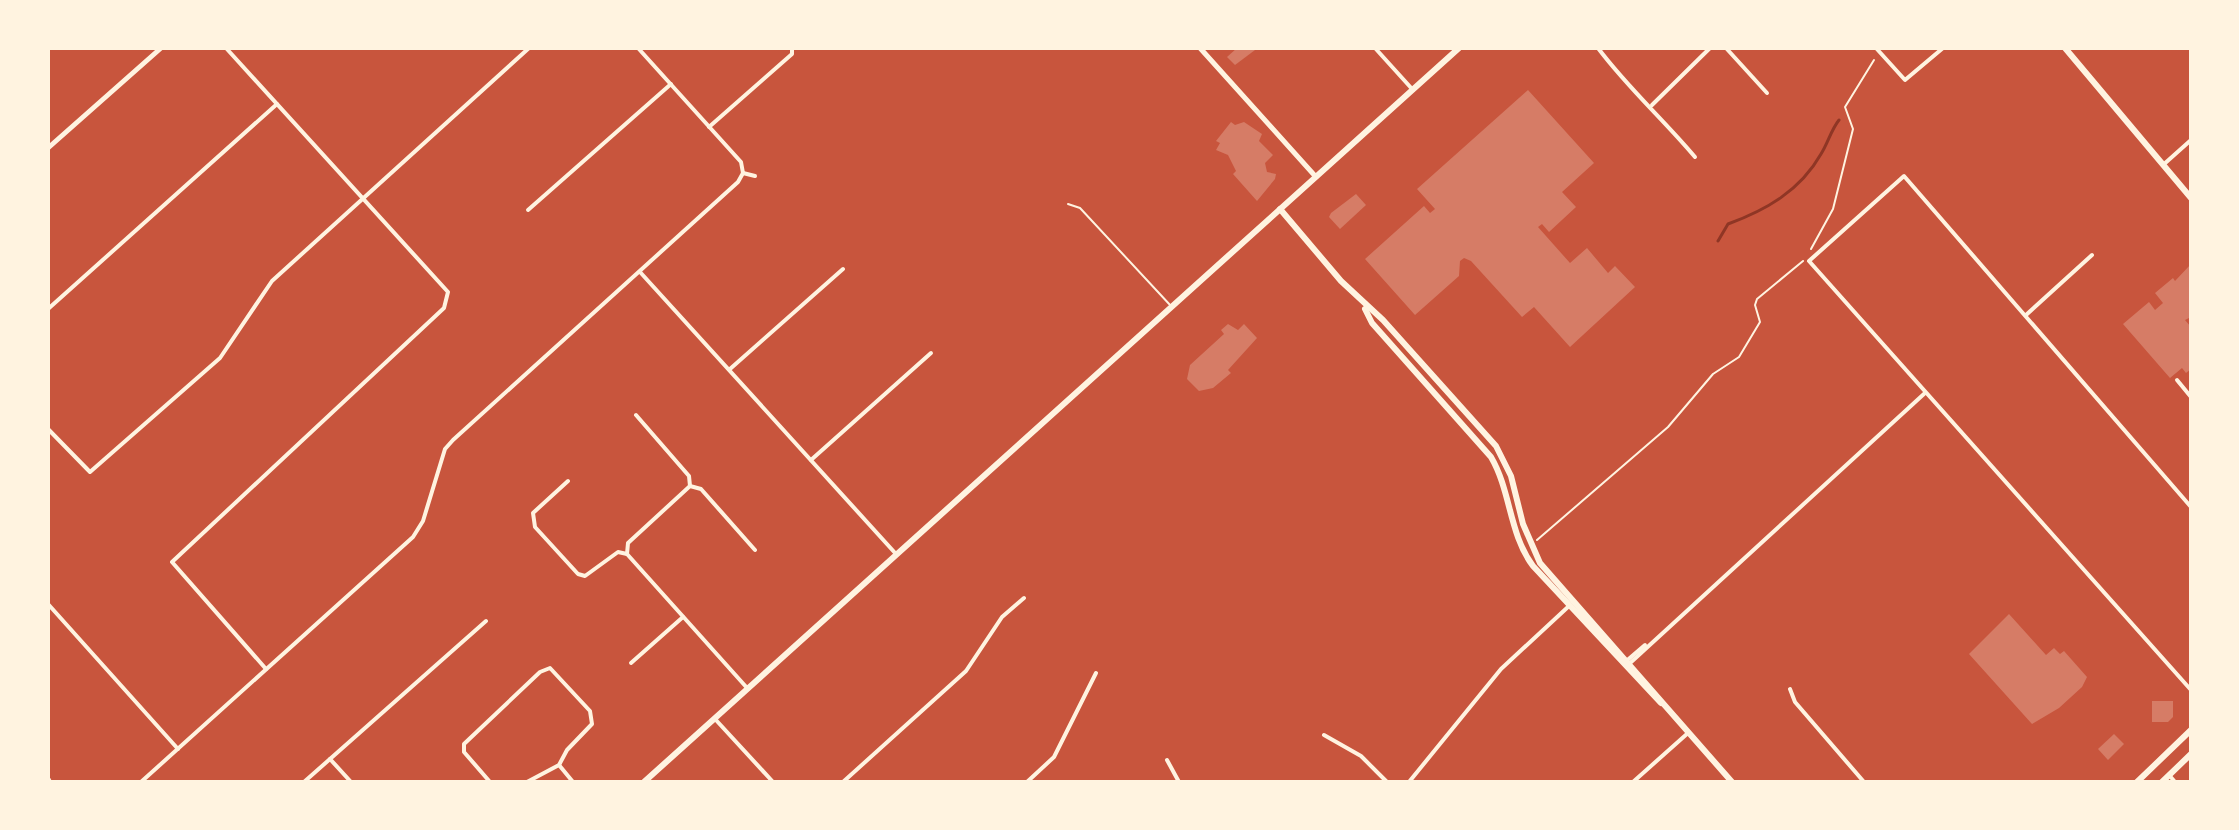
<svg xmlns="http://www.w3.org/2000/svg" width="2239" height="830" viewBox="0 0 2239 830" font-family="Ubuntu,sans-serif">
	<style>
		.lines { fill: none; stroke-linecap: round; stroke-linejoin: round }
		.stream { stroke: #8f3625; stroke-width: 3 }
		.building { fill: #d67c66 }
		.path { stroke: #fff3e0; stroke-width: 2 }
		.service { stroke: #fff3e0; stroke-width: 2 }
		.minor { stroke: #fff3e0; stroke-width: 4 }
		.tertiary { stroke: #fff3e0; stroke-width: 5 }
		.secondary { stroke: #fff3e0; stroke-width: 6 }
		.primary { stroke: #fff3e0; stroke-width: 6 }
	</style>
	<rect width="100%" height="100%" fill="#c8553d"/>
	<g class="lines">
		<path class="stream" d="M 1718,241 L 1728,224 C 1766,210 1800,191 1821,154 C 1828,143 1831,130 1839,120"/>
	</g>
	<g class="building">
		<path d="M 1237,48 L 1253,48 L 1255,50 L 1235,65 L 1227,57 Z"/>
		<path d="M 1528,90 L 1594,163 L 1562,192 L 1576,207 L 1549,232 L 1542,224 L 1538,227 L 1570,263 L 1587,248 L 1608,273 L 1615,266 L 1635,287 L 1570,347 L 1534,307 L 1522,317 L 1471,261 L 1464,258 L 1460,261 L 1459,276 L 1415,315 L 1365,259 L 1424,206 L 1430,213 L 1435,209 L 1417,189 Z"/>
		<path d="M 1231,122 L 1235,125 L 1244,122 L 1262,134 L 1259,141 L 1273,155 L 1265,163 L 1267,172 L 1276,174 L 1275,179 L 1257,201 L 1233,174 L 1236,171 L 1228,155 L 1216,150 L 1220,143 L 1216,141 Z"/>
		<path d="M 1356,194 L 1366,205 L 1340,229 L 1329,217 L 1331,213 Z"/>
		<path d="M 2191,264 L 2191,317 L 2185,320 L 2191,327 L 2191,369 L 2186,373 L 2182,368 L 2170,378 L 2123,324 L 2149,302 L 2155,310 L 2163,303 L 2155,293 L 2173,278 L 2175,281 Z"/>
		<path d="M 1228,324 L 1238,330 L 1244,324 L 1257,338 L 1228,370 L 1231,373 L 1213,388 L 1199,391 L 1187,379 L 1190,365 L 1224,334 L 1221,330 Z"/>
		<path d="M 2009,614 L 2046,655 L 2054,648 L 2060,654 L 2064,651 L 2087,677 L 2082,687 L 2059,708 L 2032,724 L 1969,654 Z"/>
		<path d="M 2152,701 L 2173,701 L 2173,717 L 2168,722 L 2152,722 Z"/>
		<path d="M 2114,734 L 2124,744 L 2108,760 L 2098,749 Z"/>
	</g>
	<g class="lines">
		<g class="path">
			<path d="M 1811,249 L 1833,209 L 1853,129 L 1845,107 L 1874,60"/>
			<path d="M 1537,540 L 1668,427 L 1713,374 L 1739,357 L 1760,322 L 1755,305 L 1757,299 L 1803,261"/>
		</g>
		<path class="service" d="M 1068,204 L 1080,208 L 1171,306"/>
		<g class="minor">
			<path d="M 226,48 L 448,292 L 444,308 L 172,562 L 266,669"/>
			<path d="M 1375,48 L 1413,90"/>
			<path d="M 1598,48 C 1627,87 1664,120 1695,157"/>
			<path d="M 1726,48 L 1767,93"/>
			<path d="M 1876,48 L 1905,80 L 1943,48"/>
			<path d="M 1652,105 L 1710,48"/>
			<path d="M 709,127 L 792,54 L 792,48"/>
			<path d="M 2163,165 L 2191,140"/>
			<path d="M 743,173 L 755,176"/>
			<path d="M 528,210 L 671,84"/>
			<path d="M 640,272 L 896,554"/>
			<path d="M 48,309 L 277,104"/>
			<path d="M 2026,315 L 2092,255"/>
			<path d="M 730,369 L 843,269"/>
			<path d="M 2177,380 L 2191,397"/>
			<path d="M 636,415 L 689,476 L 690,486 L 701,489 L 755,550"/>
			<path d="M 48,429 L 90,472 L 220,358 L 272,281 L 529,48"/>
			<path d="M 811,460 L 931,353"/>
			<path d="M 568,481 L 533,513 L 535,527 L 578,574 L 585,576 L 618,552 L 627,554"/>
			<path d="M 690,486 L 628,543 L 627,554 L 748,689"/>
			<path d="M 2191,507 L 1904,176 L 1809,261 L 2191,690"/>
			<path d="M 48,604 L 178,749"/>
			<path d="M 631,663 L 683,617"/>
			<path d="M 1624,663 L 1645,645"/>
			<path d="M 1629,664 L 1925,393"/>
			<path d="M 1790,689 L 1795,702 L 1864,782"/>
			<path d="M 715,719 L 773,782"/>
			<path d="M 1324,735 L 1361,756 L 1387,782"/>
			<path d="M 330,759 L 351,782"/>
			<path d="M 1167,760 L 1179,782"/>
			<path d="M 559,765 L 573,782"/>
			<path d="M 2169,775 L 2175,782"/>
			<path d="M 141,782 L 413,537 L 423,521 L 445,449 L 453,440 L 738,182 L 743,173 L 741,162 L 638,48"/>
			<path d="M 304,782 L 486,621"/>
			<path d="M 490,782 L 464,752 L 464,744 L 540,672 L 550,668 L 590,711 L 592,724 L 567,750 L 559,765 L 527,782"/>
			<path d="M 843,782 L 966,671 L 1002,617 L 1024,598"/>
			<path d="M 1027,782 L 1054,757 L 1096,673"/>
			<path d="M 1409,782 L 1501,669 L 1569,606"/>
			<path d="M 1633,782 L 1688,733"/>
		</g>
		<g class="tertiary">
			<path d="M 1200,48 L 1316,177"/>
			<path d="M 48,148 L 161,48"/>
		</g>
		<g class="secondary">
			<path d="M 1280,209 L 1341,281 L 1383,320 L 1496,446 L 1511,476 L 1523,524 L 1540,563 L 1732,782"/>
			<path d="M 1365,309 L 1372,323 L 1491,457 C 1511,491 1509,534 1533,566 L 1661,703"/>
			<path d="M 644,782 L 1459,48"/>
		</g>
		<g class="primary">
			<path d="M 2065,48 L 2191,198"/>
			<path d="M 48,780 L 49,782"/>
			<path d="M 2137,782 L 2191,730"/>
			<path d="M 2162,782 L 2191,754"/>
		</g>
	</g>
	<rect width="2239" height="830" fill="none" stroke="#fff3e0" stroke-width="100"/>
</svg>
